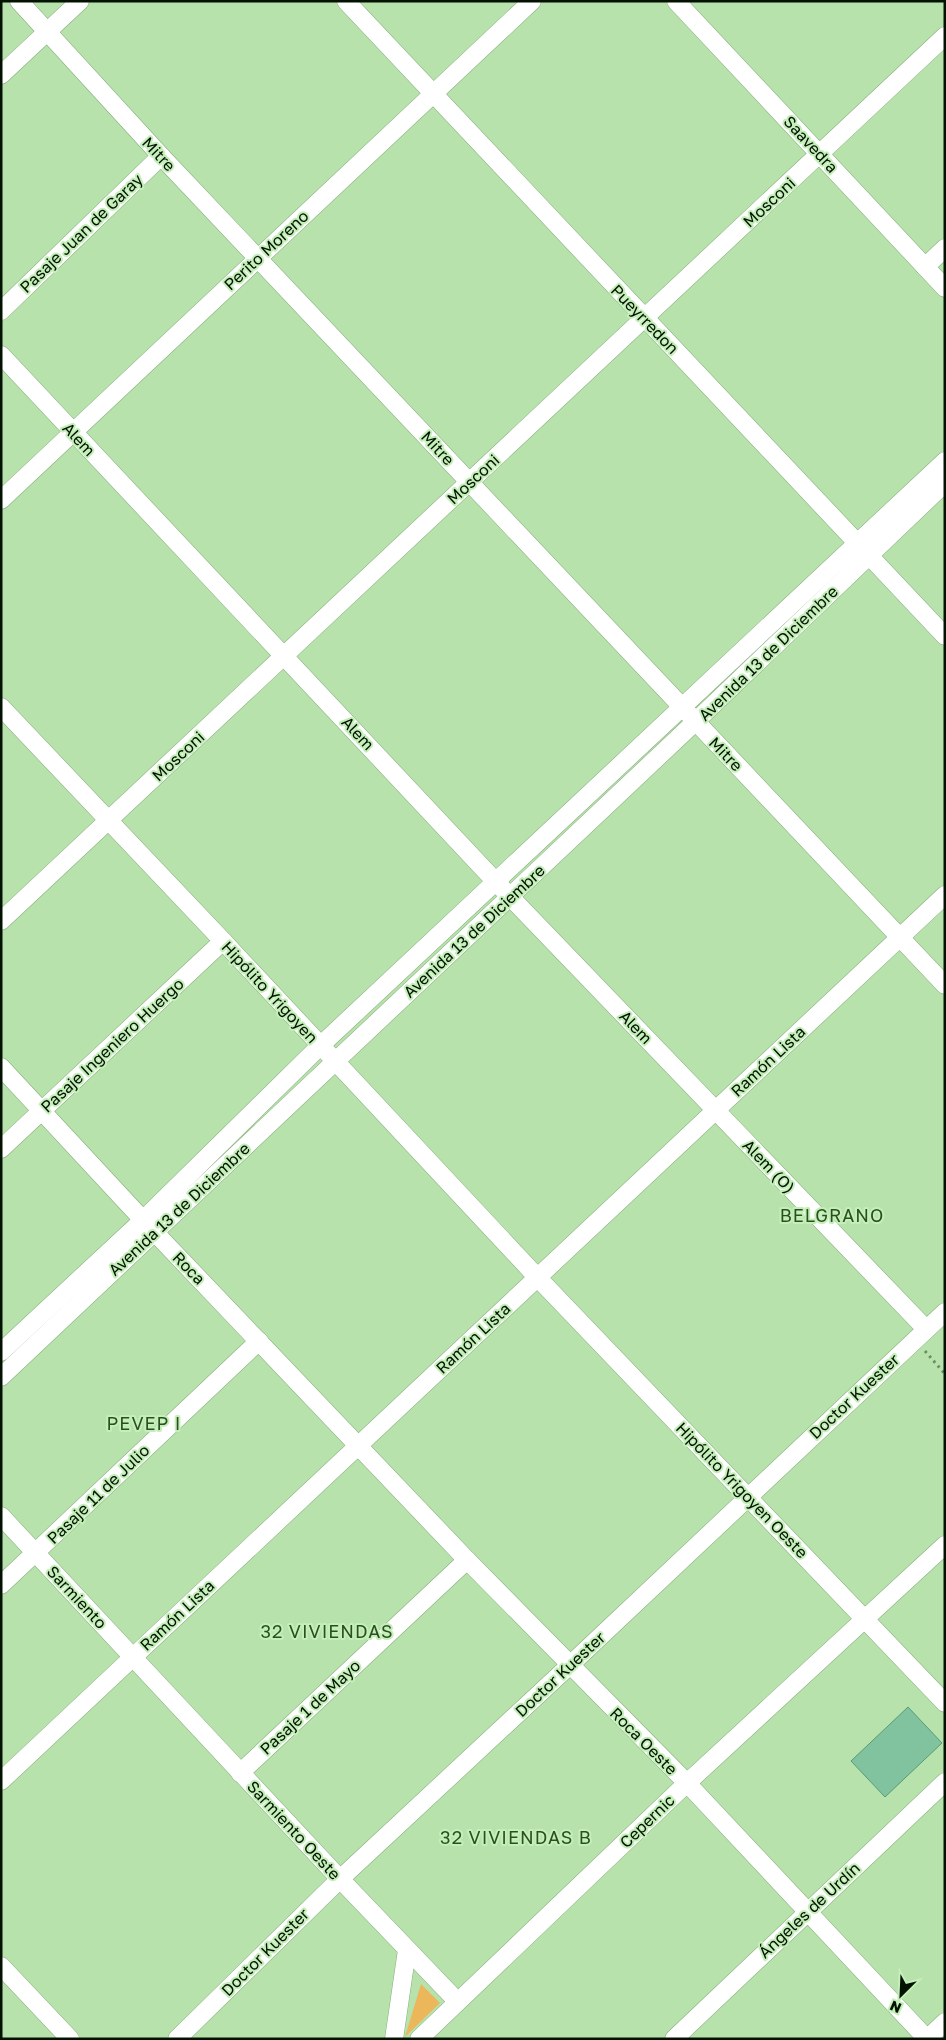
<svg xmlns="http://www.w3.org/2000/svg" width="946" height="2040" viewBox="0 0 946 2040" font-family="'Golos Text',sans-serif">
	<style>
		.green { fill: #ecb75b }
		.building { fill: #81c39e; stroke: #599a77 }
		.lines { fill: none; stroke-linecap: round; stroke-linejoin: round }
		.minor-casing { stroke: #85ae7a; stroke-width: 19 }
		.path { stroke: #6d8c66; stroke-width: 3; stroke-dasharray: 2.5 4; stroke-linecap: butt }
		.minor { stroke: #fff; stroke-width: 18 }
		.labels { text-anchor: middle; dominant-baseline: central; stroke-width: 4; stroke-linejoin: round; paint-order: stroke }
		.street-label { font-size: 16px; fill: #041202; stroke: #c4efb9 }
		.neighbourhood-label { font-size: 18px; letter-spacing: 1px; fill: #2a4f20; stroke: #c4efb9 }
	</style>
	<rect width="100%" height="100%" fill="#b7e2ac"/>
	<path class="green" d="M 421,1984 L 440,2003 L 405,2037 Z"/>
	<path class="building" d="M 908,1707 L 942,1743 L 885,1797 L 851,1761 Z"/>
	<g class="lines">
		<g class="minor-casing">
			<g id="minor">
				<path d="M 19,1 L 161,156 L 945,985"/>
				<path d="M 346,1 L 945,636"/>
				<path d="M 676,1 L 945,288"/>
				<path d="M 1,75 L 80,1"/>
				<path d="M 925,267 L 945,248"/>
				<path d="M 1,311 L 161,156"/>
				<path d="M 1,355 L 496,882 L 926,1329"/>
				<path d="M 1,500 L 532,1"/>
				<path d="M 1,707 L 223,941 L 538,1278 L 945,1703"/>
				<path d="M 1,921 L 945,36"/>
				<path d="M 1,1067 L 143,1220 L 467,1560 L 687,1783 L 927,2039"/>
				<path d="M 1,1149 L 223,941"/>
				<path d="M 1,1352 L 143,1220 L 320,1046 L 945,461"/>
				<path d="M 1,1377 L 695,722 L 945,483"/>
				<path d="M 1,1516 L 340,1879 L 457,2001"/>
				<path d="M 1,1585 L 259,1341"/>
				<path d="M 240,1773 L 467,1560"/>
				<path d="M 1,1781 L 945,895"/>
				<path d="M 1,1966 L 70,2039"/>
				<path d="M 177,2039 L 340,1879 L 570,1665 L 945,1312"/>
				<path d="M 394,2039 L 407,1950"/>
				<path d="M 419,2039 L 687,1783 L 945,1545"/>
				<path d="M 674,2039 L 945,1782"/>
				<path d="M 927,2039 L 945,2022"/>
			</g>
		</g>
		<path class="path" d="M 925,1351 L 945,1374"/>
		<use href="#minor" class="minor"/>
	</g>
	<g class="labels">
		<g class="street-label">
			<text transform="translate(811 144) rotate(47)">Saavedra</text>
			<text transform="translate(159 154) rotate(47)">Mitre</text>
			<text transform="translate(769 202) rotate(-43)">Mosconi</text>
			<text transform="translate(81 233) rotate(-44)">Pasaje Juan de Garay</text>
			<text transform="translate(266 250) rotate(-43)">Perito Moreno</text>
			<text transform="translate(645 319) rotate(46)">Pueyrredon</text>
			<text transform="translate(79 439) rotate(47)">Alem</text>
			<text transform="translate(438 448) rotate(47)">Mitre</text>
			<text transform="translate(473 479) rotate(-43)">Mosconi</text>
			<text transform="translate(768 653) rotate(-44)">Avenida 13 de Diciembre</text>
			<text transform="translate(358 733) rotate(47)">Alem</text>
			<text transform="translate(726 754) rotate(46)">Mitre</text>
			<text transform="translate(178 756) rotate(-43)">Mosconi</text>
			<text transform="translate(474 931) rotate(-43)">Avenida 13 de Diciembre</text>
			<text transform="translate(270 992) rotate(47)">Hipólito Yrigoyen</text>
			<text transform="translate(636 1027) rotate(46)">Alem</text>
			<text transform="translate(112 1045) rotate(-43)">Pasaje Ingeniero Huergo</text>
			<text transform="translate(768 1061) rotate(-43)">Ramón Lista</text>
			<text transform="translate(769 1166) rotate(46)">Alem (O)</text>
			<text transform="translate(179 1209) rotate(-43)">Avenida 13 de Diciembre</text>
			<text transform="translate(189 1268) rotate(46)">Roca</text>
			<text transform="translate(473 1338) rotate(-43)">Ramón Lista</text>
			<text transform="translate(854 1396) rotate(-43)">Doctor Kuester</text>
			<text transform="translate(742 1490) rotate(46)">Hipólito Yrigoyen Oeste</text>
			<text transform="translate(98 1494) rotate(-44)">Pasaje 11 de Julio</text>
			<text transform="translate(77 1597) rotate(47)">Sarmiento</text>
			<text transform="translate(177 1615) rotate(-43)">Ramón Lista</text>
			<text transform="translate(560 1674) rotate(-43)">Doctor Kuester</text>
			<text transform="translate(310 1707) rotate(-43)">Pasaje 1 de Mayo</text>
			<text transform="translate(644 1741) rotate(45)">Roca Oeste</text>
			<text transform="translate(647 1821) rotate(-44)">Cepernic</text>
			<text transform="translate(294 1830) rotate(47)">Sarmiento Oeste</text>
			<text transform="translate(809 1910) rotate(-43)">Ángeles de Urdín</text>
			<text transform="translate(265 1952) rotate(-45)">Doctor Kuester</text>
		</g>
		<g class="neighbourhood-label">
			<text x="832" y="1215">BELGRANO</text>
			<text x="144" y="1423">PEVEP I</text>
			<text x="327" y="1631">32 VIVIENDAS</text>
			<text x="516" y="1837">32 VIVIENDAS B</text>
		</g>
	</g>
	<rect width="946" height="2040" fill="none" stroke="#041202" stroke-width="5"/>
	<g transform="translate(901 1995) rotate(204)" stroke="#c4efb9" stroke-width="4" paint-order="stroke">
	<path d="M0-4L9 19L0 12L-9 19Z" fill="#041202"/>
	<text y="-8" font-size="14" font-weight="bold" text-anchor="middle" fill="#041202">N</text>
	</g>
</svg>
